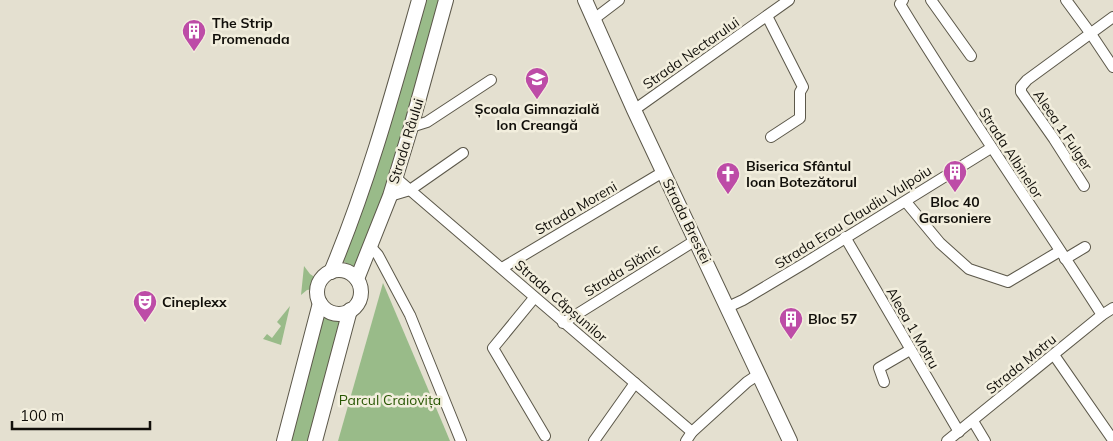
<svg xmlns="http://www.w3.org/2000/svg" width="1113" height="441" viewBox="0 0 1113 441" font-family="Mulish,sans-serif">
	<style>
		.green { fill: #99bb89 }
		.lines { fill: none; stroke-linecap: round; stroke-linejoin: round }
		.minor-casing { stroke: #5c584a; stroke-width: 12 }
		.major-casing { stroke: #5c584a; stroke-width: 16 }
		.minor { stroke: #fff; stroke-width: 10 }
		.major { stroke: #fff; stroke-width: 14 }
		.labels { text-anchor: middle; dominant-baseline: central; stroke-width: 5; stroke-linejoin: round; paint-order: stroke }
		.poi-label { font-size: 14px; font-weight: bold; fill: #110f0a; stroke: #f2eedd; text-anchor: start }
		.street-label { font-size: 14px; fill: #110f0a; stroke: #f2eedd }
		.park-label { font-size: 14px; fill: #295704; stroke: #f2eedd }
	</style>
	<rect width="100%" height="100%" fill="#e4e0d0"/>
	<g class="green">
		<path d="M 424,0 L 441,0 L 406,124 L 358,270 L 343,261 L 392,118 Z"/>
		<path d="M 304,266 L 310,274 L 316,278 L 314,289 L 307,290 L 301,295 Z"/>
		<path d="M 383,283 L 445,429 L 450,441 L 338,441 Z"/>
		<path d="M 290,306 L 281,345 L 263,339 L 267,334 L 272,338 L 281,326 L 277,322 Z"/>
		<path d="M 323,316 L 343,321 L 310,441 L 290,441 Z"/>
	</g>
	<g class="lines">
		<g class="minor-casing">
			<g id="minor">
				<path d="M 903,0 L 900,4 C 964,110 1036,211 1102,315"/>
				<path d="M 931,0 L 971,56"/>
				<path d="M 1066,0 L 1091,34 L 1113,67"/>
				<path d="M 767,16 L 803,87 L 800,92 L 800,118 L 771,137"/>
				<path d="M 594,19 L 619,0"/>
				<path d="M 634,110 L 789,0"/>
				<path d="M 411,127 L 427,122 L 491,80"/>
				<path d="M 396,178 L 692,432"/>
				<path d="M 1084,186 L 1054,139 L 1021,92 L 1021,87 L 1027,80 L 1113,17"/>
				<path d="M 390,196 L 410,190 L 463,153"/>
				<path d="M 906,202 L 940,243 L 969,269 L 1008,282 L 1060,251"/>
				<path d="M 845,237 L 959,432"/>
				<path d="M 370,246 L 378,255 L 410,315 L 461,441"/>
				<path d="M 1065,259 L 1085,247"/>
				<path d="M 502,268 L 663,172"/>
				<path d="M 534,298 L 493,348 L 545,436"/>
				<path d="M 728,307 L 743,300 L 805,263 L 991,148"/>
				<path d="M 563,323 L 696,240"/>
				<path d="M 1054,355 L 1113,440"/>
				<path d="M 884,382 L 879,368 L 910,350"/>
				<path d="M 973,421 L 985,441"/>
				<path d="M 594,441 L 635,383"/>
				<path d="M 686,441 L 692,432 L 747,382 L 759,374"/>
				<path d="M 947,441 L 1102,315 L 1113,308"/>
			</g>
		</g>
		<g class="major-casing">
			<g id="major">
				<path d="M 585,0 L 634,110 L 790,441"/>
				<circle cx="339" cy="292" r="22"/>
				<path d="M 331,272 C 368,184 393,92 419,0"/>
				<path d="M 357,279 L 390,196 L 411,127 L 446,0"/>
				<path d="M 284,441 L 320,303"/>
				<path d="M 315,441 L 350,310"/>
			</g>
		</g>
		<use href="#minor" class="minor"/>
		<use href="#major" class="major"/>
	</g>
	<defs>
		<g id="building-pin" transform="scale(1.25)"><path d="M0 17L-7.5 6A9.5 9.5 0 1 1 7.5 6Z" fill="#bd4ca7" stroke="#f2eedd"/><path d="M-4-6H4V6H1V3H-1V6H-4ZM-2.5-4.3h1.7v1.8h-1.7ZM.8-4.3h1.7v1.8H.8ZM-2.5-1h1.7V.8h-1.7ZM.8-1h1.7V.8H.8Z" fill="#fff"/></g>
		<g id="school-pin" transform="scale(1.25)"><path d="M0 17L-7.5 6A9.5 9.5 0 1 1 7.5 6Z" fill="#bd4ca7" stroke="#f2eedd"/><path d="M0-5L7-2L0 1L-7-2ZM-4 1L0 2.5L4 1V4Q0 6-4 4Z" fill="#fff"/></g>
		<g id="church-pin" transform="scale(1.25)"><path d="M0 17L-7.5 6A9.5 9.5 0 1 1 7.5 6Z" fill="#bd4ca7" stroke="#f2eedd"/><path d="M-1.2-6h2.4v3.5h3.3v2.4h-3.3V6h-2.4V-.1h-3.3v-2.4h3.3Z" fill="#fff"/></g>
		<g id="theatre-pin" transform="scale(1.25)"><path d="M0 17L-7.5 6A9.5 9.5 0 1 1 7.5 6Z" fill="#bd4ca7" stroke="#f2eedd"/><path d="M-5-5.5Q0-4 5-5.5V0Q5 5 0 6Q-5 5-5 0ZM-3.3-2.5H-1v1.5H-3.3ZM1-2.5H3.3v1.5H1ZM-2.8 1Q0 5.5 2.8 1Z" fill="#fff"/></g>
	</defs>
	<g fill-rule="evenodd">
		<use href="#building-pin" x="194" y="31"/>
		<use href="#school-pin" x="537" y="79"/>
		<use href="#building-pin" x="955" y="172"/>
		<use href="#church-pin" x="728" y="174"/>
		<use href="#theatre-pin" x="145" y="302"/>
		<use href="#building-pin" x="791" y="319"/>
	</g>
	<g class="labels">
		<g class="poi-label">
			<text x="212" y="23">The Strip<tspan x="212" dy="16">Promenada</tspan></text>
			<text x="537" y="109" text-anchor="middle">Școala Gimnazială<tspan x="537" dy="16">Ion Creangă</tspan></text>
			<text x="746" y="166">Biserica Sfântul<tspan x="746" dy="16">Ioan Botezătorul</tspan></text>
			<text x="955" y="202" text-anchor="middle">Bloc 40<tspan x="955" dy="16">Garsoniere</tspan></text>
			<text x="162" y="302">Cineplexx</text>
			<text x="808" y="319">Bloc 57</text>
		</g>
		<g class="street-label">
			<text transform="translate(691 53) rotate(-35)">Strada Nectarului</text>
			<text transform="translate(1063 130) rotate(56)">Aleea 1 Fulger</text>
			<text transform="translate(406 141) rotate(-73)">Strada Râului</text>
			<text transform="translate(1011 153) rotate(57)">Strada Albinelor</text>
			<text transform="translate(576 208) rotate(-30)">Strada Moreni</text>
			<text transform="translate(853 217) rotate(-32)">Strada Erou Claudiu Vulpoiu</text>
			<text transform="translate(687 221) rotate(64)">Strada Brestei</text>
			<text transform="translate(622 270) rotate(-32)">Strada Slănic</text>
			<text transform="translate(561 301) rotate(41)">Strada Căpșunilor</text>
			<text transform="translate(913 328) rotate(60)">Aleea 1 Motru</text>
			<text transform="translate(1021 364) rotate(-39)">Strada Motru</text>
		</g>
		<g class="park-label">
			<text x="390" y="400">Parcul Craiovița</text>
		</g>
	</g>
	<path d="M12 421v8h138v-8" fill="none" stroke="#110f0a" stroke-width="2.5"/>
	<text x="20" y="421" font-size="15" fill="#110f0a" stroke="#f2eedd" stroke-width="4" paint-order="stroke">100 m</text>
</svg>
